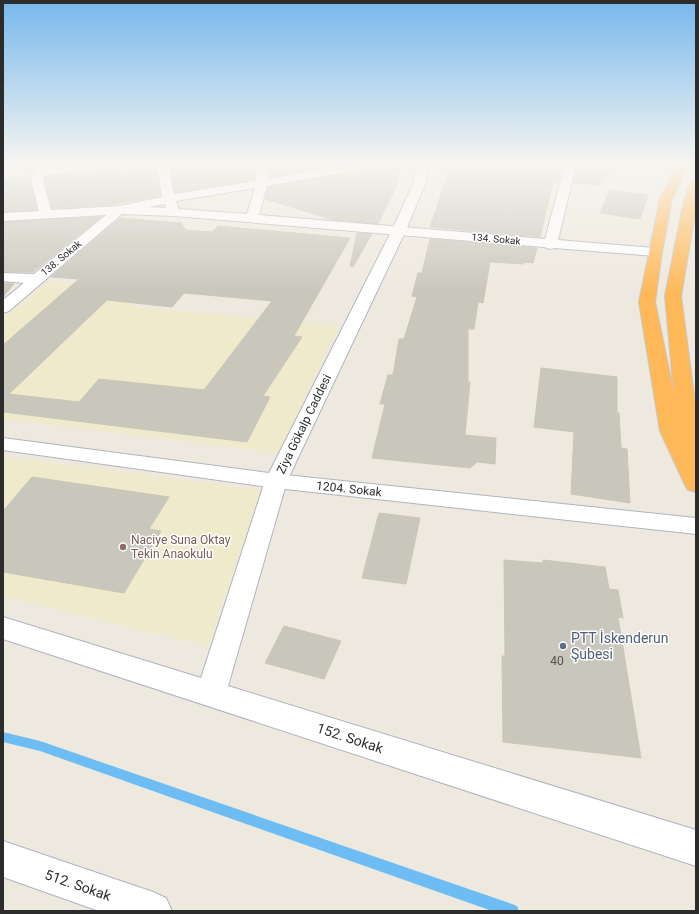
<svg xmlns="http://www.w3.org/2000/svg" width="699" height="914" viewBox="0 0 699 914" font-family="Roboto,sans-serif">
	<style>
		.education { fill: #f0eacd }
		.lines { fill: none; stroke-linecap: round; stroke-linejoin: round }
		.stream { fill: #6dbdf4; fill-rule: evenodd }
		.building { fill: #c9c7bc; stroke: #cac6b7; fill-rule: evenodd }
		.street-casing { stroke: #b2b2c0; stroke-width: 2 }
		.secondary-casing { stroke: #b2b2c0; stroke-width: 2 }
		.highway-casing { stroke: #c8c8c8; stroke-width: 2 }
		.street { fill: #fff; fill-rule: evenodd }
		.secondary { fill: #fff; fill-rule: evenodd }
		.highway { fill: #ffb858; fill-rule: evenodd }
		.education-dot { fill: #8d6e63; stroke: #fff; stroke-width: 1.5 }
		.service-dot { fill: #5c6f8a; stroke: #fff; stroke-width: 1.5 }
		.labels { text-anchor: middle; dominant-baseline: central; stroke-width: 3; stroke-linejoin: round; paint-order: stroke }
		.far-street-label { font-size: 10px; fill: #2c2c2c; stroke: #fff }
		.street-label { font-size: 12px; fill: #2c2c2c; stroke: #fff }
		.education-label { font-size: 12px; fill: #785e54; stroke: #fff; text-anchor: start }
		.near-number-label { font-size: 12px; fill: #535350 }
		.near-service-label { font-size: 14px; fill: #4e5e75; stroke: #fff; text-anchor: start }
		.near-street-label { font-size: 14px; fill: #2c2c2c; stroke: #fff }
	</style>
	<rect width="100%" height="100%" fill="#eee9de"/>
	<g class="education">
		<path d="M 47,281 L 145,290 L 130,306 L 338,326 L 280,453 L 3,419 L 3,319 Z"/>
		<path d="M 3,458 L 33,460 L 262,490 L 208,646 L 3,596 Z"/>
	</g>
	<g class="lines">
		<path class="stream" d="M 3,732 L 40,741 L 512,904 L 517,906 L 519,911 L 492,911 L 40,751 L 3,742 Z"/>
	</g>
	<g class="building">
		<path d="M 170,165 L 255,165 L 255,180 L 175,192 Z"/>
		<path d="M 270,165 L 336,165 L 270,177 Z"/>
		<path d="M 451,165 L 563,165 L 559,182 L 553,182 L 540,237 L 430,227 Z"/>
		<path d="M 577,165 L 614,165 L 599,185 L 573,183 Z"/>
		<path d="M 156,167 L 160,196 L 108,205 L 52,208 L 45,180 L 46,176 L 116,168 L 118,172 Z"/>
		<path d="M 375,167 L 400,168 L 396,187 L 378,224 L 334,220 L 265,199 L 268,187 L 370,169 Z"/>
		<path d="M 31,176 L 30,180 L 37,210 L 3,212 L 3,179 Z"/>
		<path d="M 610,190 L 648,195 L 640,219 L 600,213 Z"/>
		<path d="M 101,217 L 33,272 L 3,272 L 3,222 Z"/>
		<path d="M 120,218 L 181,223 L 186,230 L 212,232 L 218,226 L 350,238 L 294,336 L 302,337 L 263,396 L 270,397 L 247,442 L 3,412 L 3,345 L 79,279 L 51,277 ZM 184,293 L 272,301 L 204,390 L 99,379 L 79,402 L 9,394 L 107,300 L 172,307 Z"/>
		<path d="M 357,233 L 372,234 L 353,267 L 350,266 Z"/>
		<path d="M 430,239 L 537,248 L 533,263 L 523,262 L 524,264 L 490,262 L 483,303 L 478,302 L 474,329 L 468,329 L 468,382 L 470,382 L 465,435 L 496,438 L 495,464 L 477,462 L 470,468 L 372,458 L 385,404 L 380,404 L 388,375 L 393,375 L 399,339 L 404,339 L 417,297 L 412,296 L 418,273 L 422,273 Z"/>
		<path d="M 3,283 L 14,284 L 3,297 Z"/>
		<path d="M 541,368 L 617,377 L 617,413 L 619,413 L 621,448 L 627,449 L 630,503 L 571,494 L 574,432 L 534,427 Z"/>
		<path d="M 32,477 L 169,497 L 149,529 L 161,531 L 124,593 L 3,572 L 3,511 Z"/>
		<path d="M 379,513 L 420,518 L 406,584 L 362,578 Z"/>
		<path d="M 504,560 L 543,563 L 543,560 L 605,567 L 609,589 L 618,590 L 623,618 L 618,617 L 641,758 L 503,742 L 502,656 L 505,656 Z"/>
		<path d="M 284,626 L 341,641 L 324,679 L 265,663 Z"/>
	</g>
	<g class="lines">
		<g class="street-casing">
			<g id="street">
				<path d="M 39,165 L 50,165 L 49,168 L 73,165 L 116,165 L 111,168 L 45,175 L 43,180 L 51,210 L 119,206 L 162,197 L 157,165 L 168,165 L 174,194 L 256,181 L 257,165 L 269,165 L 268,179 L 347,165 L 375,165 L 370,168 L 267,186 L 259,215 L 545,239 L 565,165 L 576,165 L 558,240 L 655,248 L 660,249 L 662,252 L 660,255 L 655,256 L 555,248 L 550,249 L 544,247 L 174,216 L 122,214 L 9,311 L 3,313 L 3,300 L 24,283 L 3,281 L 3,273 L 34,274 L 106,215 L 3,221 L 3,213 L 39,211 L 31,180 ZM 255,188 L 247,214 L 179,209 L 176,201 ZM 165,204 L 166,208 L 148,207 Z"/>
				<path d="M 3,438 L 276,474 L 696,518 L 696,534 L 276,488 L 3,450 Z"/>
			</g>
		</g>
		<g class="secondary-casing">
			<g id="secondary">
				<path d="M 416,165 L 428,165 L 425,184 L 406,230 L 287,481 L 228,686 L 696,830 L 696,866 L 3,639 L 3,617 L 201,678 L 265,481 L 392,230 L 413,184 Z"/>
				<path d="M 3,841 L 153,892 L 166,898 L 172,911 L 99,911 L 3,877 Z"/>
			</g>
		</g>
		<g class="highway-casing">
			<path id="highway" d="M 677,165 L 689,165 L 672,199 L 662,252 L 655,302 L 674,394 L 665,296 L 683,205 L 690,184 L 692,181 L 696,180 L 696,208 L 681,296 L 696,410 L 696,492 L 688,490 L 685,485 L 660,431 L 639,302 L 660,199 Z"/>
		</g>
		<use href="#street" class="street"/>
		<use href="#secondary" class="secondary"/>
		<use href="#highway" class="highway"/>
	</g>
	<linearGradient id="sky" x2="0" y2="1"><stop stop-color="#77b8ed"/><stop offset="0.56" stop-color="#f7f5f0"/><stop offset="1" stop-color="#f7f5f0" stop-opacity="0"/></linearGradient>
	<rect width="699" height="293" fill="url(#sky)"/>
	<circle class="education-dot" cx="123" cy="547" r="4"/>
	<circle class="service-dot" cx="563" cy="646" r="4"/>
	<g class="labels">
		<g class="far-street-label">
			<text transform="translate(496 239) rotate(5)">134. Sokak</text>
			<text transform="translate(61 258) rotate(-40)">138. Sokak</text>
		</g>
		<g class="street-label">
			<text transform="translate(304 424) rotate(-64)">Ziya Gökalp Caddesi</text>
			<text transform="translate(349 489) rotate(6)">1204. Sokak</text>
		</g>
		<g class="education-label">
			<text x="131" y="540">Naciye Suna Oktay<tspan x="131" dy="14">Tekin Anaokulu</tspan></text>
		</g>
		<g class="near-number-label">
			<text x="557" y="661">40</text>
		</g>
		<g class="near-service-label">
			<text x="571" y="638">PTT İskenderun<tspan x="571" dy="16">Şubesi</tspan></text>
		</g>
		<g class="near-street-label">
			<text transform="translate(350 738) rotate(18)">152. Sokak</text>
			<text transform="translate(78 885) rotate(19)">512. Sokak</text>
		</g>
	</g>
	<rect width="699" height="914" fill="none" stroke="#2c2c2c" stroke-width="8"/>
</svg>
